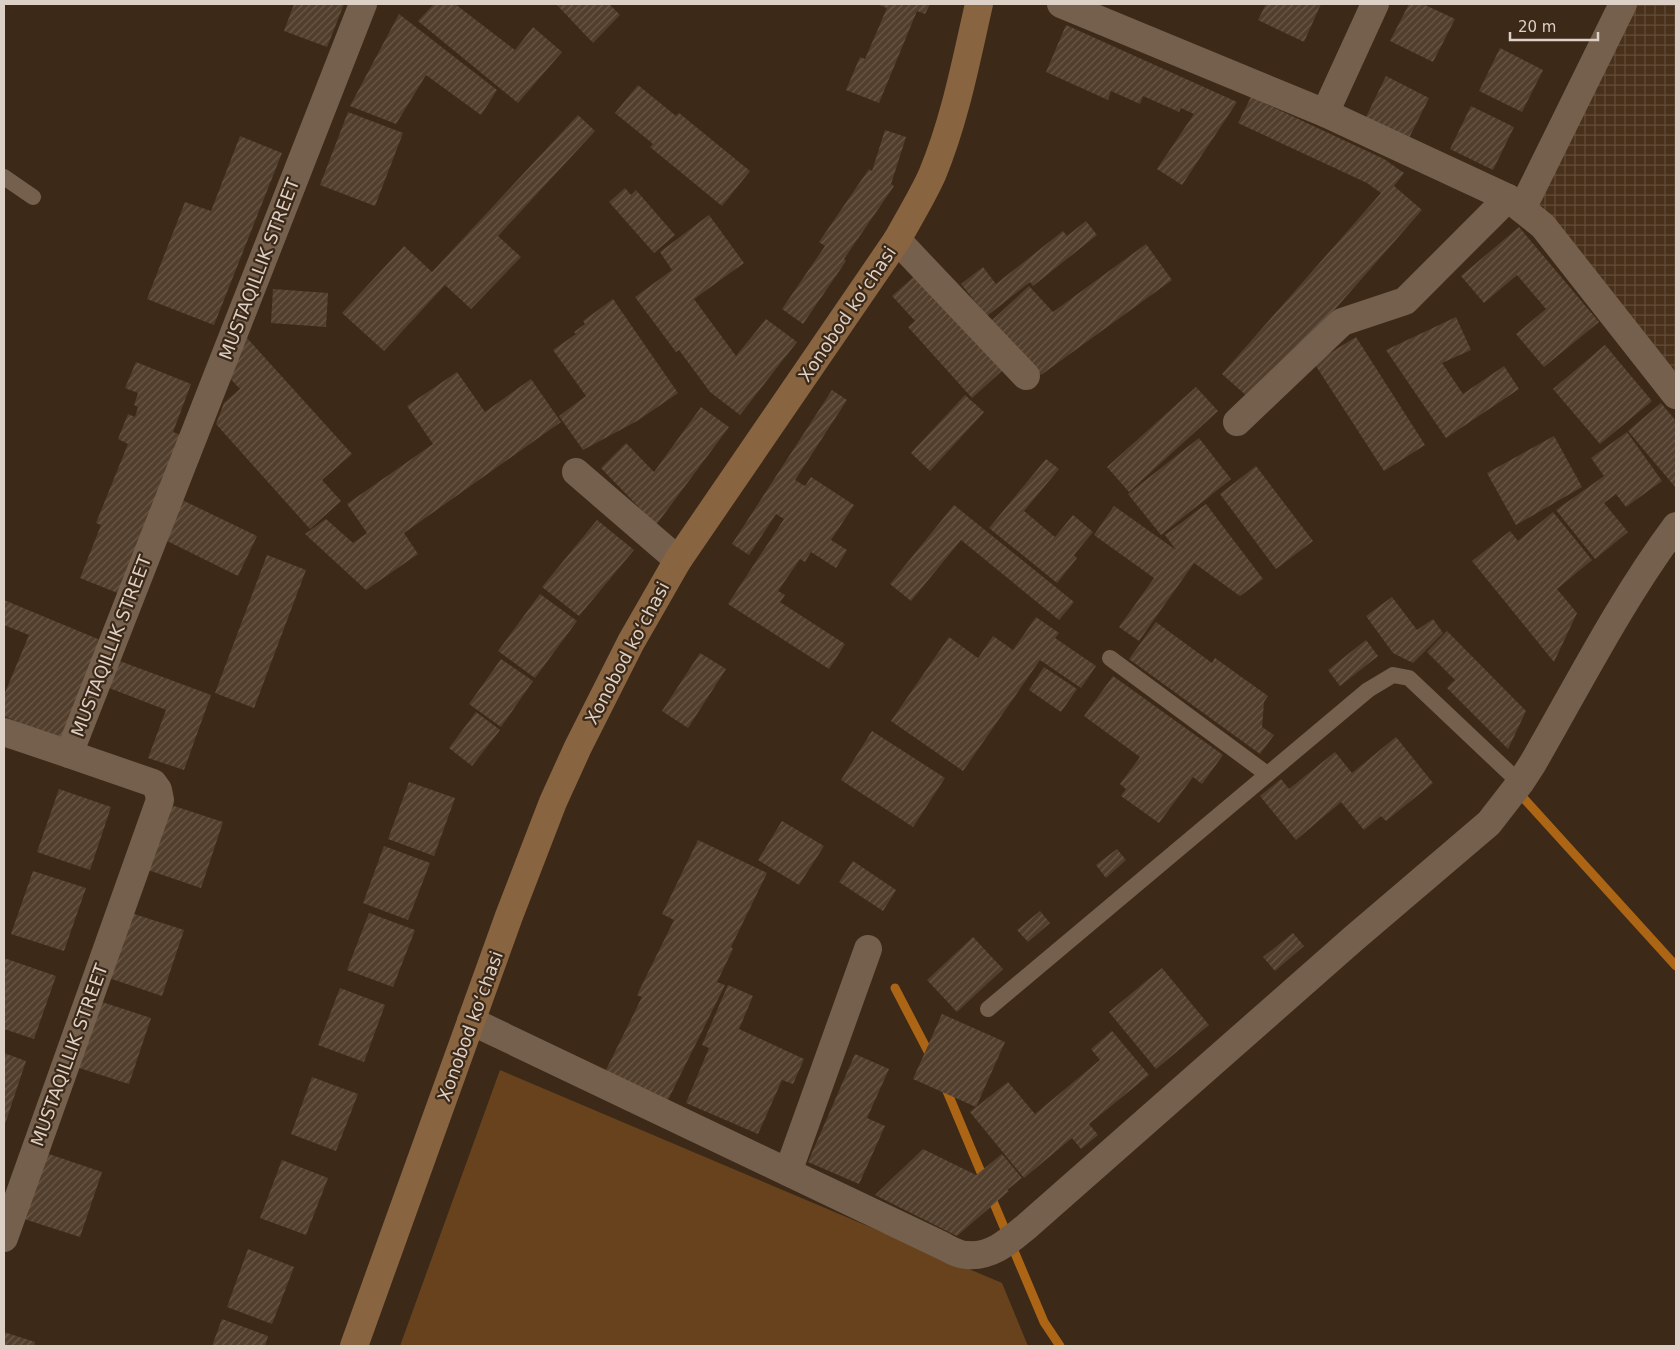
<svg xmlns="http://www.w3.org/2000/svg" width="1680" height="1350" viewBox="0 0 1680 1350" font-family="'DejaVu Sans',sans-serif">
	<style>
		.industrial { fill: url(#industrial-grid) }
		.green { fill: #68421d }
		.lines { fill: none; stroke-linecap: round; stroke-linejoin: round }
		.stream { stroke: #ab6514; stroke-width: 9 }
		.building { fill: url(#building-hatch) }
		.service { stroke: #75604d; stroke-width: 16 }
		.minor { stroke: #75604d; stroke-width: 28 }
		.secondary { stroke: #886440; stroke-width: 28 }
		.labels { text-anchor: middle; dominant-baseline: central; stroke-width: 4.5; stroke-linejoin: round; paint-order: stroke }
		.street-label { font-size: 18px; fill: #ddd0c6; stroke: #3c2918 }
	</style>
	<defs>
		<pattern id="industrial-grid" width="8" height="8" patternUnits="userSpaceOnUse" patternTransform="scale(1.25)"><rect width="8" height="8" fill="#48301a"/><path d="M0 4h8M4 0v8" fill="none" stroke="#624d3a"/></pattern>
		<pattern id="building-hatch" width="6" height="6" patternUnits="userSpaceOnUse" patternTransform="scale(1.25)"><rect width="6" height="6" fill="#523e2c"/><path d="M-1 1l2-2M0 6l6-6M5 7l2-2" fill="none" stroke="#6a5949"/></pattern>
	</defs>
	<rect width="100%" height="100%" fill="#3c2918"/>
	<path class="industrial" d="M 1636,4 L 1676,4 L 1676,377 L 1538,208 Z"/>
	<path class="green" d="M 500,1070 L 1002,1283 L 1028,1346 L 400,1346 Z"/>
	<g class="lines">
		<g class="stream">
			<path d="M 1518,792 L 1676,966"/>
			<path d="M 895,988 L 932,1059"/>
			<path d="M 944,1084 L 985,1182"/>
			<path d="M 990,1194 L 1044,1322 L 1060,1346"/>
		</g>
	</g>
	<g class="building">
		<path d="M 294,4 L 344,4 L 327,47 L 284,31 Z"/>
		<path d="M 434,4 L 455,4 L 515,50 L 533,27 L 562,52 L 518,103 L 418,21 Z"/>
		<path d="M 556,4 L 609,4 L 620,15 L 593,43 Z"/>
		<path d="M 877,4 L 930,4 L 925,14 L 917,11 L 879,103 L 846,90 L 860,57 L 865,59 L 887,8 Z"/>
		<path d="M 1266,4 L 1321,4 L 1304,42 L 1258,20 Z"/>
		<path d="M 1409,4 L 1423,4 L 1455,19 L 1433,62 L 1390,41 Z"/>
		<path d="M 399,14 L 497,90 L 481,115 L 426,75 L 396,124 L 350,106 Z"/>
		<path d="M 1066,25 L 1237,102 L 1182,185 L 1157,169 L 1194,114 L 1181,108 L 1179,112 L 1143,96 L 1140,104 L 1111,91 L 1108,100 L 1046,72 Z"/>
		<path d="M 1500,48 L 1543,70 L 1522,112 L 1479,91 Z"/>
		<path d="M 1386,76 L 1429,98 L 1408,140 L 1365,119 Z"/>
		<path d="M 638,85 L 676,116 L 679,113 L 750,171 L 722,206 L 650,147 L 653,144 L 615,113 Z"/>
		<path d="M 1251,97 L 1384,159 L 1404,173 L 1394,186 L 1422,210 L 1294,356 L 1249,398 L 1222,374 L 1381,193 L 1367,183 L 1238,123 Z"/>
		<path d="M 1471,106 L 1514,127 L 1493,170 L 1450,149 Z"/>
		<path d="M 348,112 L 403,133 L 375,206 L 320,185 Z"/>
		<path d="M 578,115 L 595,131 L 498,236 L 521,257 L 471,309 L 445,285 L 384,351 L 342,313 L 404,246 L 432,272 Z"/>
		<path d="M 885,130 L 906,137 L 891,184 L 894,186 L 844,259 L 846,261 L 803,324 L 782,309 L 825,246 L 819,242 L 869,169 L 872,171 Z"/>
		<path d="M 240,136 L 282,153 L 214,325 L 147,299 L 185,202 L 211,211 Z"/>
		<path d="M 625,188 L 631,195 L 636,190 L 675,235 L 654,253 L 609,202 Z"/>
		<path d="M 709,215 L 744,263 L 694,299 L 736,356 L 766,319 L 797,342 L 740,415 L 710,392 L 679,350 L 676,352 L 635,297 L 672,270 L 660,252 Z"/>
		<path d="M 1086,221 L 1097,235 L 1033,286 L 1030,282 L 987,316 L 961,284 L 983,267 L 996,284 L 1063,231 L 1067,236 Z"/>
		<path d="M 1519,227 L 1599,322 L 1544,367 L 1516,334 L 1546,309 L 1517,275 L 1484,303 L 1461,276 Z"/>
		<path d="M 1146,244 L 1172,280 L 1041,375 L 991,321 L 1029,286 L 1053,312 Z"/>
		<path d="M 918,273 L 1004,369 L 972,398 L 908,327 L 915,321 L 892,296 Z"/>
		<path d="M 273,289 L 328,293 L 326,327 L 271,323 Z"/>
		<path d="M 613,299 L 678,393 L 637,421 L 583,450 L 559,416 L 586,396 L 553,350 L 576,334 L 574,332 L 585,324 L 583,321 Z"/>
		<path d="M 1456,317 L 1471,350 L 1442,363 L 1463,394 L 1504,366 L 1519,389 L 1446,438 L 1386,350 Z"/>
		<path d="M 1356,337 L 1425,445 L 1384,471 L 1314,363 Z"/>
		<path d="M 247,338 L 352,454 L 322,480 L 341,501 L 310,529 L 216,424 L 224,403 L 240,389 L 226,374 Z"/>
		<path d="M 1605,345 L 1652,401 L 1600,444 L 1553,389 Z"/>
		<path d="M 136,362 L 191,384 L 173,432 L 188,438 L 125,596 L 80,578 L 101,525 L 96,523 L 128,444 L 118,439 L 128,414 L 135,417 L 138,407 L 134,405 L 138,393 L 125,388 Z"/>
		<path d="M 457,372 L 485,412 L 531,379 L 561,422 L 404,533 L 418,554 L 366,590 L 305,534 L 326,519 L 353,543 L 367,533 L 347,504 L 433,444 L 407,406 Z"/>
		<path d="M 1196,387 L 1218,411 L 1129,492 L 1107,467 Z"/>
		<path d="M 832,390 L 847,400 L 795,480 L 805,486 L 811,477 L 854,505 L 831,540 L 847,550 L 836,568 L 811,552 L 805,562 L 800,559 L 778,591 L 785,595 L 780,602 L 845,644 L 829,669 L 728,604 L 784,519 L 776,514 L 749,555 L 732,544 Z"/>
		<path d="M 965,395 L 984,412 L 930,471 L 911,453 Z"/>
		<path d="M 1661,403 L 1676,421 L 1676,488 L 1628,431 Z"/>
		<path d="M 701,407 L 729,427 L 656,525 L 601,468 L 626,443 L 654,472 Z"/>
		<path d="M 1627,432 L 1662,481 L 1626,507 L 1616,494 L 1604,503 L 1628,532 L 1595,559 L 1556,510 L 1604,476 L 1591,458 Z"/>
		<path d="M 1554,436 L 1582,487 L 1516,525 L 1487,473 Z"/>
		<path d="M 1199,438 L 1231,479 L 1161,535 L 1128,494 Z"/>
		<path d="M 1046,459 L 1059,469 L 1024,511 L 1055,537 L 1073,515 L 1093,532 L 1074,555 L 1077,558 L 1057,583 L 989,528 Z"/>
		<path d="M 1256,466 L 1313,541 L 1276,569 L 1220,494 Z"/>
		<path d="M 176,497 L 257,536 L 238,576 L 157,536 Z"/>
		<path d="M 1206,504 L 1263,579 L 1240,596 L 1194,563 L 1139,641 L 1119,627 L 1154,578 L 1094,535 L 1114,506 L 1176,550 L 1165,535 Z"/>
		<path d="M 954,505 L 1074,602 L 1059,620 L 961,540 L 911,601 L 890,584 Z"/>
		<path d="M 1553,512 L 1592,560 L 1557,589 L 1577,613 L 1554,662 L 1472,561 L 1510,531 L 1518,541 Z"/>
		<path d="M 597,520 L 634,550 L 579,616 L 542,587 Z"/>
		<path d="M 267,555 L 306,570 L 254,708 L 215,693 Z"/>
		<path d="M 540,594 L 577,621 L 535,678 L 498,651 Z"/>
		<path d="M 1392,597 L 1417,630 L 1433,619 L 1443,633 L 1413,663 L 1393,653 L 1366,616 Z"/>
		<path d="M 4,600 L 105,642 L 62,745 L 20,723 L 4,716 L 4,695 L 29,635 L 4,625 Z"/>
		<path d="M 1036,617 L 1059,633 L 1055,638 L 1096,666 L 1081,688 L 1040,660 L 963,771 L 891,721 L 949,637 L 978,658 L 993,636 L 1013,650 Z"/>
		<path d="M 1156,622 L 1212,663 L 1215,658 L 1268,696 L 1264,702 L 1262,727 L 1274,735 L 1260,754 L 1129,659 Z"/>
		<path d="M 1447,631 L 1526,711 L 1508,749 L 1447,688 L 1455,680 L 1427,652 Z"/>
		<path d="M 1366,640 L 1378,656 L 1340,686 L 1328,670 Z"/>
		<path d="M 700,653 L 726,669 L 688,728 L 662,711 Z"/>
		<path d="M 109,657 L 211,695 L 184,770 L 148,758 L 166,710 L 99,684 Z"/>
		<path d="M 501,659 L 533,681 L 501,727 L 469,704 Z"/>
		<path d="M 1044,667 L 1077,689 L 1061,712 L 1029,690 Z"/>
		<path d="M 1113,676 L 1223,755 L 1202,784 L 1193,777 L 1159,823 L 1121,796 L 1126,789 L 1120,784 L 1140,757 L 1084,716 Z"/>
		<path d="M 476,712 L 500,730 L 472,766 L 449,748 Z"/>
		<path d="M 872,731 L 945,778 L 913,827 L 841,780 Z"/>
		<path d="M 1396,737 L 1433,783 L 1386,821 L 1381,816 L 1364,830 L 1341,802 L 1296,840 L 1260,796 L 1281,779 L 1289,789 L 1335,752 L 1352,773 Z"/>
		<path d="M 409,782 L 455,798 L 434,856 L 388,839 Z"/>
		<path d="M 59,789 L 111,807 L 90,870 L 37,852 Z"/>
		<path d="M 168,804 L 223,822 L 201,888 L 145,869 Z"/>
		<path d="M 782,821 L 824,846 L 799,885 L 758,860 Z"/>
		<path d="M 698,840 L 767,873 L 731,947 L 733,949 L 717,982 L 725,985 L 667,1102 L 605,1072 L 642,997 L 637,995 L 674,920 L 662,914 Z"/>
		<path d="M 384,846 L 430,863 L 408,920 L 363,903 Z"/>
		<path d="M 1117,849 L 1126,860 L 1106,878 L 1096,865 Z"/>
		<path d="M 853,861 L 896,890 L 883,911 L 839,882 Z"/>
		<path d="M 33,871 L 86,888 L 64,951 L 11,934 Z"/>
		<path d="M 1040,911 L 1050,923 L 1028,942 L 1017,930 Z"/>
		<path d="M 128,912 L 184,930 L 162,996 L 106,977 Z"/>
		<path d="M 369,913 L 415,930 L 393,987 L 347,970 Z"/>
		<path d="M 1293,933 L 1304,946 L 1275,971 L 1263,957 Z"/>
		<path d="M 973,937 L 1003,969 L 957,1012 L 927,980 Z"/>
		<path d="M 4,958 L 56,976 L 34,1039 L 4,1029 Z"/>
		<path d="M 1162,968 L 1209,1025 L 1156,1069 L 1109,1012 Z"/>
		<path d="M 728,985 L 753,996 L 739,1029 L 804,1059 L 793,1084 L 782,1080 L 758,1134 L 686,1103 L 709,1048 L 702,1045 Z"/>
		<path d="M 340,988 L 385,1005 L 364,1062 L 318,1045 Z"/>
		<path d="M 96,1000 L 151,1018 L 129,1084 L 73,1066 Z"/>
		<path d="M 942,1014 L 1005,1042 L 976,1107 L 913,1079 Z"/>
		<path d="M 1112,1031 L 1149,1075 L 1089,1124 L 1098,1135 L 1081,1149 L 1072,1138 L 1024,1178 L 970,1112 L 1008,1082 L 1035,1114 L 1100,1060 L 1091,1049 Z"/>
		<path d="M 4,1053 L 26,1061 L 4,1127 Z"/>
		<path d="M 855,1054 L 889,1069 L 867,1118 L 885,1126 L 859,1184 L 808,1162 Z"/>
		<path d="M 312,1077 L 358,1094 L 336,1151 L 291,1134 Z"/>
		<path d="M 923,1149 L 976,1175 L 1002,1154 L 1022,1178 L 1007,1190 L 1009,1191 L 957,1236 L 875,1195 Z"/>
		<path d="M 46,1153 L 102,1172 L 80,1237 L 24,1219 Z"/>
		<path d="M 282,1160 L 328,1178 L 306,1235 L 260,1218 Z"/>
		<path d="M 248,1249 L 294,1267 L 272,1324 L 227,1307 Z"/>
		<path d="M 222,1319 L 268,1336 L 265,1346 L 212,1346 Z"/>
		<path d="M 4,1332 L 35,1342 L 34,1346 L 4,1346 Z"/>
	</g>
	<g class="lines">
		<g class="service">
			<path d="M 4,177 L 33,197"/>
			<path d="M 1110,658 L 1267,774"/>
			<path d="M 988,1009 L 1368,690 L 1393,675 L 1409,678 L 1520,783"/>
		</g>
		<g class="minor">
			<path d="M 1061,4 L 1325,113 L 1508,198 L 1543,226 L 1676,395"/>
			<path d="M 1325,113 L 1375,4"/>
			<path d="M 1522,209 L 1623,4"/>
			<path d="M 897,240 L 1026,376"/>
			<path d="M 1237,422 L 1342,322 L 1405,301 L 1508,198"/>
			<path d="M 576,472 L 678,560"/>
			<path d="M 4,732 L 69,754"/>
			<path d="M 471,1021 L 941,1245 C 949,1249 958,1255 967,1255 C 991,1257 1008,1242 1026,1227 L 1353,939 L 1489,823 L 1520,783 L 1533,763 C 1579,683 1621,600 1676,526"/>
			<path d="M 788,1172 L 868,949"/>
			<path d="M 4,1238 L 160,800 L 158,790 L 153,783 L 69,754 L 363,4"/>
		</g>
		<path class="secondary" d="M 354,1346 L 509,916 L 553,802 L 578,747 L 631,642 L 678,560 L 897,240 C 909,218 922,197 932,175 C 955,120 966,61 979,4"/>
	</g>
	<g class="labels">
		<g class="street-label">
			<text transform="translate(259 269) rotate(-69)">MUSTAQILLIK STREET</text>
			<text transform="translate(847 314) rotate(-56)">Xonobod koʻchasi</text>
			<text transform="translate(111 646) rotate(-69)">MUSTAQILLIK STREET</text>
			<text transform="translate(627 653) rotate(-62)">Xonobod koʻchasi</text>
			<text transform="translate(470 1026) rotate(-70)">Xonobod koʻchasi</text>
			<text transform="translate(69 1055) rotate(-70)">MUSTAQILLIK STREET</text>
		</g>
	</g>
	<rect width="1680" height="1350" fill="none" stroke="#ddd0c6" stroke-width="10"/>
	<path d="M1510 32v8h88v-8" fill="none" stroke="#ddd0c6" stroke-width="2.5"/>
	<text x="1518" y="32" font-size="15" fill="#ddd0c6" stroke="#3c2918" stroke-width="4" paint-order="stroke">20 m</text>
</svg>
